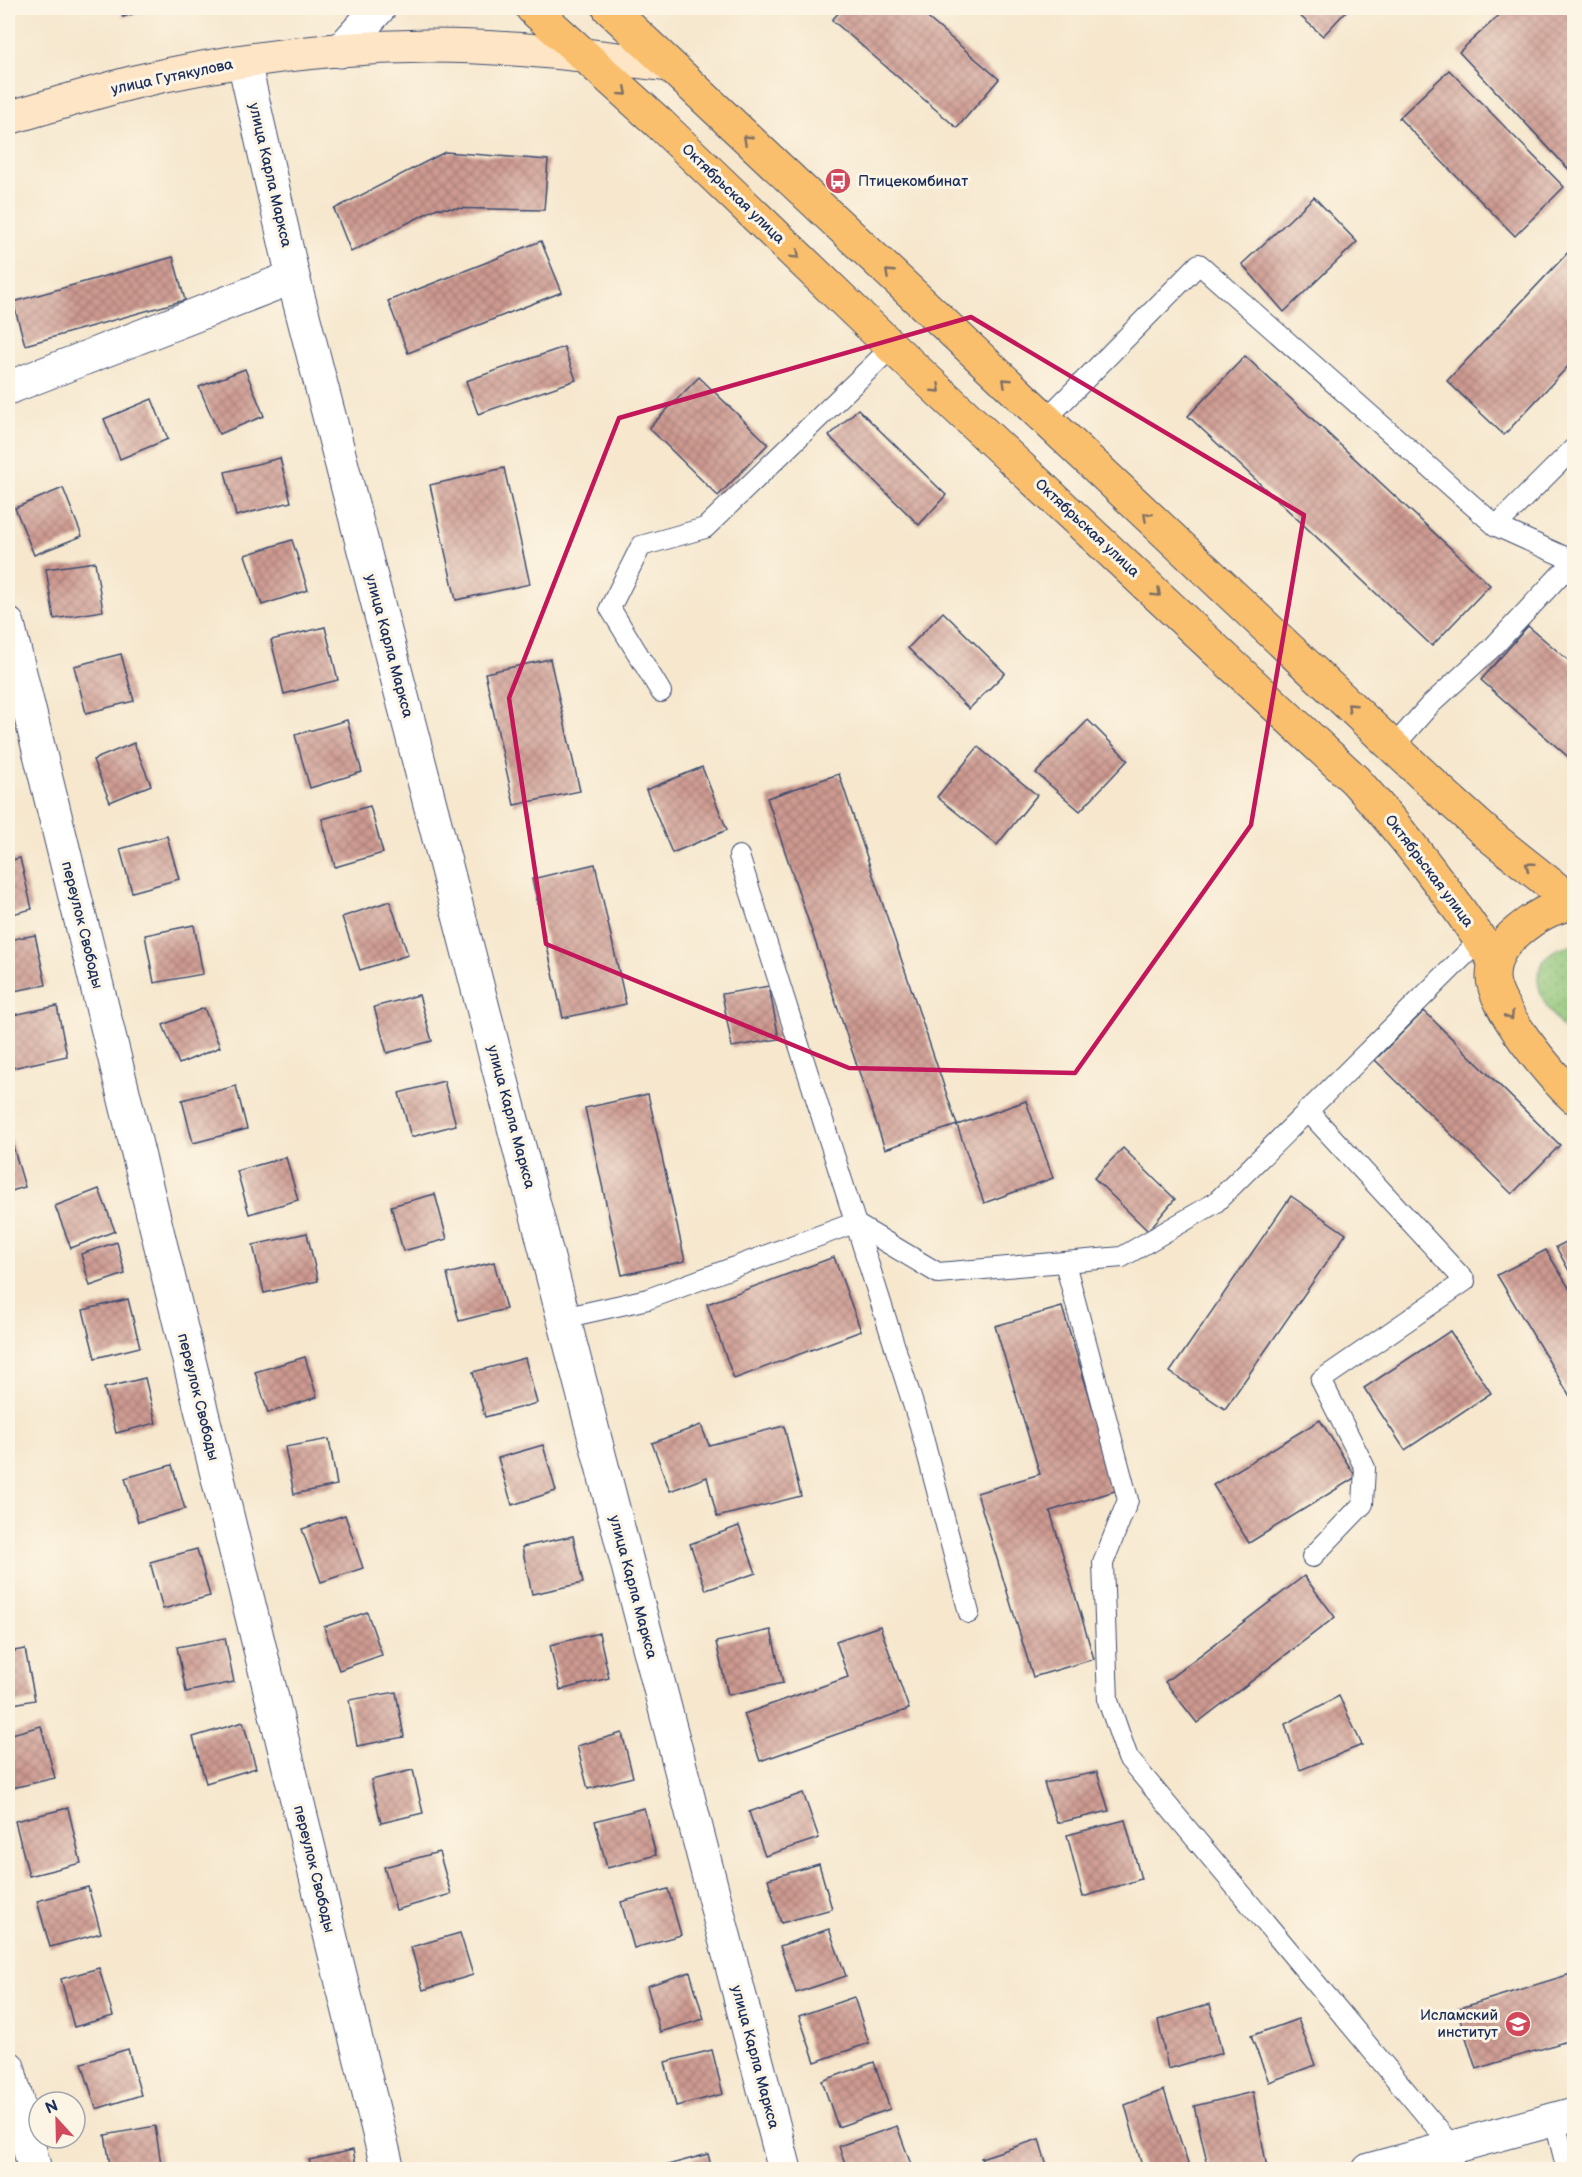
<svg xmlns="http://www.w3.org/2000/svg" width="1582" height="2177" viewBox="0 0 1582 2177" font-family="'Balsamiq Sans',sans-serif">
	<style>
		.grass { fill: url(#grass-dots); stroke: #547a6a; stroke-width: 1.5 }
		.building { fill: url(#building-cross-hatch) }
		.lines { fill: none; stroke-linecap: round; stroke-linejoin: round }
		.service-casing { stroke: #3c4b6f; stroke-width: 22 }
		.minor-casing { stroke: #3c4b6f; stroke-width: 35 }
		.tertiary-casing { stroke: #3c4b6f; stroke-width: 35 }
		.secondary-casing { stroke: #3c4b6f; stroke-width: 35 }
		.primary-casing { stroke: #3c4b6f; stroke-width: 35 }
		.service { stroke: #fff; stroke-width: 20 }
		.minor { stroke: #fff; stroke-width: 33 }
		.tertiary { stroke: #fff; stroke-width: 33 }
		.secondary { stroke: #fde5c5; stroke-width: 33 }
		.primary { stroke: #f9bf6d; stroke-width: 33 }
		.oneway { stroke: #7f7065 }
		.marked { fill: none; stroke: #c2185b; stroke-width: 4.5; stroke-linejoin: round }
		.labels { text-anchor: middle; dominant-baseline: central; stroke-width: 6; stroke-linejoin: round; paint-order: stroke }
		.street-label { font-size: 15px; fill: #1b2f5e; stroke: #fcf5e5 }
		.poi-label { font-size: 15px; fill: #1b2f5e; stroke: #fcf5e5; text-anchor: start }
	</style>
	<defs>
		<pattern id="grass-dots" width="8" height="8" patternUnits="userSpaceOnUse" patternTransform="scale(1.5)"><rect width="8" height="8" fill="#8ec477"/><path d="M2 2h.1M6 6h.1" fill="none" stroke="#73a065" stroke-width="1.8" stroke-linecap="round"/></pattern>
		<pattern id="building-cross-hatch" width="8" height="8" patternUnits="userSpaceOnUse" patternTransform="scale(1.5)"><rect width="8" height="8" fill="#ce9a90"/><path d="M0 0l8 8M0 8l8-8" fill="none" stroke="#a67e79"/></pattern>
	</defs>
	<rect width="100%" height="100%" fill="#fcf5e5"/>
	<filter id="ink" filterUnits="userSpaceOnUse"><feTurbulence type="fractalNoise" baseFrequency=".0167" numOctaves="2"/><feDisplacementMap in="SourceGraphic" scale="12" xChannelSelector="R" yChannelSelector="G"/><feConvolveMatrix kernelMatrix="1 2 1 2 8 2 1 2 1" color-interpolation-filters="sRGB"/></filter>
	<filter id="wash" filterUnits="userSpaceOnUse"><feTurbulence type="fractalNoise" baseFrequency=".008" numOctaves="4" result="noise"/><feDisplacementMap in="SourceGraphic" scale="24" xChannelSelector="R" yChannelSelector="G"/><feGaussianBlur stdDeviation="1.35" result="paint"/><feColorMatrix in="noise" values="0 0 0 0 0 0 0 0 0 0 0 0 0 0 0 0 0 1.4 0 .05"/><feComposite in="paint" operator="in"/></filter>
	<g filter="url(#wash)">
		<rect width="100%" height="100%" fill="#f6e7cd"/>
		<path class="grass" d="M 1574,945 L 1574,1043 C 1558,1020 1526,991 1543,962 C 1550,950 1562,946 1574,945 Z"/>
		<g id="blocks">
			<g class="building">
				<path d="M 120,8 L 152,8 L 123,17 Z"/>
				<path d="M 843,8 L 916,8 L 999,79 L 957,128 L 832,20 Z"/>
				<path d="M 1291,8 L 1349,8 L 1323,36 Z"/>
				<path d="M 1507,8 L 1574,9 L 1574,175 L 1459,52 Z"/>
				<path d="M 1449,70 L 1564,187 L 1515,236 L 1399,118 Z"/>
				<path d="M 445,152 L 548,160 L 544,210 L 437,208 L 351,252 L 334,209 Z"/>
				<path d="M 1314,197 L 1357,242 L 1284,312 L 1242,264 Z"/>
				<path d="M 541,241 L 562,292 L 408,353 L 388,301 Z"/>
				<path d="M 1574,246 L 1574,360 L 1504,435 L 1447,381 Z"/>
				<path d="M 173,257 L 185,300 L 25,345 L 13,302 Z"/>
				<path d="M 564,347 L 576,380 L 478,414 L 466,381 Z"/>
				<path d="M 1245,356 L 1490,585 L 1432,646 L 1188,416 Z"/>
				<path d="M 245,369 L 264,416 L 219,434 L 199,387 Z"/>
				<path d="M 699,377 L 768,444 L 718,496 L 649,428 Z"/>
				<path d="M 152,399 L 168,439 L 120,459 L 104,419 Z"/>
				<path d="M 858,409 L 946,495 L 919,525 L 829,436 Z"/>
				<path d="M 280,458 L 291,502 L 236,516 L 225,472 Z"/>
				<path d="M 504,468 L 530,584 L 456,600 L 430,485 Z"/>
				<path d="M 63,488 L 82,536 L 34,555 L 15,508 Z"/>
				<path d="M 292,540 L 308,590 L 262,605 L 245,555 Z"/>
				<path d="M 95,562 L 103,611 L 54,619 L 46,569 Z"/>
				<path d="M 943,612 L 1005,673 L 969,709 L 908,648 Z"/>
				<path d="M 1528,626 L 1574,665 L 1574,762 L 1481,680 Z"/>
				<path d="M 325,627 L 338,680 L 284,694 L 271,640 Z"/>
				<path d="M 121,654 L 134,701 L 86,713 L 74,666 Z"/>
				<path d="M 550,659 L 580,791 L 514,805 L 485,673 Z"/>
				<path d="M 347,720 L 362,772 L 310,788 L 295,735 Z"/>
				<path d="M 1088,720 L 1128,760 L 1080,811 L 1036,773 Z"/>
				<path d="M 134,743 L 151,785 L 110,802 L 93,760 Z"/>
				<path d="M 978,747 L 1037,795 L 997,845 L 937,797 Z"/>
				<path d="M 702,767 L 727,830 L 672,853 L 646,790 Z"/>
				<path d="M 839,774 L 957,1125 L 885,1149 L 767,798 Z"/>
				<path d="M 370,806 L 383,853 L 335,867 L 322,819 Z"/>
				<path d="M 167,836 L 179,879 L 132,892 L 120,849 Z"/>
				<path d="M 20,858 L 32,909 L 8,915 L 8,861 Z"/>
				<path d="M 595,864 L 626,1004 L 563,1018 L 532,879 Z"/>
				<path d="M 390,901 L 408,955 L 360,970 L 342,917 Z"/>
				<path d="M 194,925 L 203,974 L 154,983 L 145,935 Z"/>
				<path d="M 35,935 L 46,985 L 8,992 L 8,940 Z"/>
				<path d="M 769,986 L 779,1039 L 732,1047 L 722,994 Z"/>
				<path d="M 419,995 L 432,1041 L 387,1053 L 374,1007 Z"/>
				<path d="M 57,1006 L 67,1056 L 12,1068 L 8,1044 L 8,1016 Z"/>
				<path d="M 204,1008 L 220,1047 L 179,1064 L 163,1025 Z"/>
				<path d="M 1424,1011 L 1560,1145 L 1512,1194 L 1375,1060 Z"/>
				<path d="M 444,1081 L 456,1125 L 411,1137 L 399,1093 Z"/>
				<path d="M 236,1086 L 247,1129 L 193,1143 L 182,1100 Z"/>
				<path d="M 648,1094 L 685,1261 L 622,1275 L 585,1108 Z"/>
				<path d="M 1026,1101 L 1053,1178 L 984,1203 L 957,1125 Z"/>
				<path d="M 8,1129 L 25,1187 L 8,1192 Z"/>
				<path d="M 1123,1148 L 1175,1199 L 1148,1231 L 1094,1178 Z"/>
				<path d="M 286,1157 L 298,1200 L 249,1214 L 237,1171 Z"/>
				<path d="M 99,1189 L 115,1231 L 71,1248 L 55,1206 Z"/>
				<path d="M 435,1194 L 447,1239 L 403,1251 L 391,1206 Z"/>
				<path d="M 1291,1196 L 1346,1234 L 1225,1409 L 1170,1372 Z"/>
				<path d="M 307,1233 L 318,1281 L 264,1293 L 253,1245 Z"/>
				<path d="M 1574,1238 L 1574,1280 L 1556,1247 Z"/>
				<path d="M 117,1242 L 125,1274 L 90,1286 L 81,1254 Z"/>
				<path d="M 1546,1250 L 1574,1296 L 1574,1403 L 1497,1275 Z"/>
				<path d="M 834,1257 L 861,1331 L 734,1379 L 707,1304 Z"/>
				<path d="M 494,1262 L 506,1309 L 459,1321 L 447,1274 Z"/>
				<path d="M 128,1299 L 140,1347 L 95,1358 L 83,1310 Z"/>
				<path d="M 1062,1307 L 1118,1490 L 1050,1511 L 1094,1659 L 1033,1677 L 977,1493 L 1040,1474 L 995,1326 Z"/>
				<path d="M 1450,1331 L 1491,1393 L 1405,1450 L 1364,1388 Z"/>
				<path d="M 305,1357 L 317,1397 L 268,1413 L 255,1372 Z"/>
				<path d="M 525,1358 L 537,1403 L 485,1417 L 473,1372 Z"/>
				<path d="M 145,1378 L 156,1423 L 116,1433 L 104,1388 Z"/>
				<path d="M 1320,1420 L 1356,1477 L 1249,1543 L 1213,1485 Z"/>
				<path d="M 701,1425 L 709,1445 L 784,1426 L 801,1496 L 717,1517 L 707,1477 L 670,1491 L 652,1443 Z"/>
				<path d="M 329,1439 L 337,1485 L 294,1494 L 285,1447 Z"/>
				<path d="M 543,1445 L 556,1491 L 512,1505 L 498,1458 Z"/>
				<path d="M 172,1465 L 185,1509 L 138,1522 L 125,1478 Z"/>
				<path d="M 345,1515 L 363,1568 L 321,1582 L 302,1529 Z"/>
				<path d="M 739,1526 L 756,1573 L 706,1590 L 690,1544 Z"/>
				<path d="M 573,1536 L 583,1583 L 532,1594 L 522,1547 Z"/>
				<path d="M 197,1549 L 210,1596 L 163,1609 L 150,1562 Z"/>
				<path d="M 1304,1576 L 1335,1617 L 1197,1723 L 1165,1682 Z"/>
				<path d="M 367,1612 L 382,1655 L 339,1670 L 324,1627 Z"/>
				<path d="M 880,1626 L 909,1709 L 760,1761 L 744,1714 L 848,1677 L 836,1641 Z"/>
				<path d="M 771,1630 L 783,1683 L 728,1695 L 716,1642 Z"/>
				<path d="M 599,1633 L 609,1678 L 560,1690 L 550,1645 Z"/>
				<path d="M 225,1638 L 234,1682 L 186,1692 L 177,1647 Z"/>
				<path d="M 25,1649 L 35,1700 L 8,1705 L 8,1652 Z"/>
				<path d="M 396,1692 L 404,1737 L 357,1746 L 349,1700 Z"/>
				<path d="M 1339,1696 L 1362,1745 L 1300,1770 L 1285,1724 Z"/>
				<path d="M 243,1722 L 256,1768 L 206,1783 L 193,1737 Z"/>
				<path d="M 41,1726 L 55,1778 L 8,1789 L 8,1735 Z"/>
				<path d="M 622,1733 L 633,1777 L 588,1789 L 577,1746 Z"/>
				<path d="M 413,1770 L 423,1813 L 381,1823 L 371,1780 Z"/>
				<path d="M 1097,1772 L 1109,1811 L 1057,1823 L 1044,1783 Z"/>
				<path d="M 803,1793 L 819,1838 L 765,1856 L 749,1812 Z"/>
				<path d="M 68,1808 L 81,1863 L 29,1876 L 15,1821 Z"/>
				<path d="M 644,1808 L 656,1855 L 607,1868 L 595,1821 Z"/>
				<path d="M 1125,1820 L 1141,1879 L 1083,1897 L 1067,1835 Z"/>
				<path d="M 439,1852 L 451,1894 L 396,1910 L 384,1867 Z"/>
				<path d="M 819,1864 L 832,1909 L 781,1923 L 768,1879 Z"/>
				<path d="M 88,1887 L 101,1933 L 50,1947 L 37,1901 Z"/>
				<path d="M 668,1889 L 681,1935 L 634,1948 L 621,1902 Z"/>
				<path d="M 829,1929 L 846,1976 L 796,1993 L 780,1946 Z"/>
				<path d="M 460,1933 L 473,1975 L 423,1990 L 411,1947 Z"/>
				<path d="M 99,1968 L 113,2016 L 74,2027 L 61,1979 Z"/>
				<path d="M 690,1972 L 704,2019 L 660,2032 L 647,1986 Z"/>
				<path d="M 1574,1973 L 1574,2039 L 1476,2069 L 1457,2009 Z"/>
				<path d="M 854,1997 L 869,2043 L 815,2062 L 799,2016 Z"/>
				<path d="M 1210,2004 L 1222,2053 L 1168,2069 L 1158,2020 Z"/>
				<path d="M 1298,2019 L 1315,2065 L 1269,2082 L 1251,2036 Z"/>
				<path d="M 128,2049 L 141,2095 L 96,2109 L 82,2063 Z"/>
				<path d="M 712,2050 L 723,2094 L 676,2106 L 665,2062 Z"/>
				<path d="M 874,2062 L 890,2109 L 838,2127 L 822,2081 Z"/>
				<path d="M 1164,2090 L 1190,2170 L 1143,2170 L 1125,2105 Z"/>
				<path d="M 1253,2092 L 1267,2168 L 1209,2170 L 1194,2106 Z"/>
				<path d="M 155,2126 L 162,2170 L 111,2170 L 105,2135 Z"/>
				<path d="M 897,2126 L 913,2170 L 847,2170 L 839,2146 Z"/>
				<path d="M 1039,2139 L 1048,2170 L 986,2170 L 981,2158 Z"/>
				<path d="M 353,2150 L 357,2170 L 312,2170 L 309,2160 Z"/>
				<path d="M 708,2154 L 712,2170 L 653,2170 L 653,2169 Z"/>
			</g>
		</g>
	</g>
	<g filter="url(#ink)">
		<use href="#blocks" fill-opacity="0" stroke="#3c4b6f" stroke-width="1.5"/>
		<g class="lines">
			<g class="service-casing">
				<g id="service">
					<path d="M 1045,420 L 1199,264 L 1496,526"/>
					<path d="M 1574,448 L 1496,526 L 1574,561"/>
					<path d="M 661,692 L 610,608 L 641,546 L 705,528 L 892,347"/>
					<path d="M 1393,747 L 1429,706 L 1494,646 L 1561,574 L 1574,571"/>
					<path d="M 739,856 L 920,1426 L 969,1613"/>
					<path d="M 1307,1110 L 1465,1281 L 1321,1380 L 1365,1468 L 1363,1504 L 1312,1557"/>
					<path d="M 1065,1263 L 1128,1500 L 1103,1563 L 1108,1701 L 1128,1758 L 1451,2145"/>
					<path d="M 563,1318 L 648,1299 L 854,1223 L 938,1273 L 1122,1257 L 1215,1203 L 1480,940"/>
					<path d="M 1554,2118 L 1567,2170"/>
				</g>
			</g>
			<g class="minor-casing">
				<g id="minor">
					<path d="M 244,62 L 293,277 L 785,2170"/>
					<path d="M 8,388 L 293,277"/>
					<path d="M 8,624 L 388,2170"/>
					<path d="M 8,2067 L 35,2170"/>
					<path d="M 1369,2170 L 1574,2114"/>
				</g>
			</g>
			<g class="tertiary-casing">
				<path id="tertiary" d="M 340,51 L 379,8"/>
			</g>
			<g class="secondary-casing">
				<path id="secondary" d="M 8,118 C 50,106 92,93 135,82 C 229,60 331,47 428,46 C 508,46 589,55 668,65"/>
			</g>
			<g class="primary-casing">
				<g id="primary">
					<path d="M 532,8 L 660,124 L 892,347 L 1355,780 C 1407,837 1452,897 1495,962"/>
					<path d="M 609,8 L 1439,790 L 1490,836 L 1574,903"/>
					<path d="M 1574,903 C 1552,907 1536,916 1518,931 C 1503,943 1493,957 1493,977 C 1493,1007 1552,1077 1574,1097"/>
				</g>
			</g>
			<use href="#service" class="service"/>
			<use href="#minor" class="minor"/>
			<use href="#tertiary" class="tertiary"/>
			<use href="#secondary" class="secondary"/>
			<use href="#primary" class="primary"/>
		</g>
		<defs><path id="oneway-chevron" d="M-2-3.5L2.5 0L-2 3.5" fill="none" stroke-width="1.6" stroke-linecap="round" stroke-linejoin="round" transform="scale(1.5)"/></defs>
		<g class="oneway">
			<use href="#oneway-chevron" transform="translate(624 92) rotate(41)"/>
			<use href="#oneway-chevron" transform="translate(747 139) rotate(-137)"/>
			<use href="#oneway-chevron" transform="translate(796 255) rotate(44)"/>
			<use href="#oneway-chevron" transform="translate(889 273) rotate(-137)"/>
			<use href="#oneway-chevron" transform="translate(1006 382) rotate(-137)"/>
			<use href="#oneway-chevron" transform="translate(937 389) rotate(43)"/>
			<use href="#oneway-chevron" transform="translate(1147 516) rotate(-137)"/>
			<use href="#oneway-chevron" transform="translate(1157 593) rotate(43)"/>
			<use href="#oneway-chevron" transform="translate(1351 707) rotate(-137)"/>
			<use href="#oneway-chevron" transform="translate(1529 866) rotate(-142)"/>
			<use href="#oneway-chevron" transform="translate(1510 1016) rotate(58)"/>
		</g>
	</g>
	<path class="marked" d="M 971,317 L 1304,515 L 1251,825 L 1075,1073 L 849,1068 L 546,944 L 509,698 L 619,418 Z"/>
	<defs>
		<g id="bus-disc" transform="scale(1.35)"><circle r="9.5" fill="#d1495b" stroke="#fcf5e5"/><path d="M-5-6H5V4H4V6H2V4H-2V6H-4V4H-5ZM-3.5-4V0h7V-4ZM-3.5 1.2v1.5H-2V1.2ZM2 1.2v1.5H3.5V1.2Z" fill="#fff"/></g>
		<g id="university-disc" transform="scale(1.35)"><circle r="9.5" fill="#d1495b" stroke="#fcf5e5"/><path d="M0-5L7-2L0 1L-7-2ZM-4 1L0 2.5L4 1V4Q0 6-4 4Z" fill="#fff"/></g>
	</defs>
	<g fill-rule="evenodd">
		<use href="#bus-disc" x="838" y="181"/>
		<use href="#university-disc" x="1518" y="2024"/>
	</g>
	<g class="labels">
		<g class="street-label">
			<text transform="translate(172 77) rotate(-12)">улица Гутякулова</text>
			<text transform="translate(270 175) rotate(77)">улица Карла Маркса</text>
			<text transform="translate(733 194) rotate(44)">Октябрьская улица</text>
			<text transform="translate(1087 528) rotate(43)">Октябрьская улица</text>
			<text transform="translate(389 646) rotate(75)">улица Карла Маркса</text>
			<text transform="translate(1429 871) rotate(53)">Октябрьская улица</text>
			<text transform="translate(82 925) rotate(76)">переулок Свободы</text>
			<text transform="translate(511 1117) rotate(75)">улица Карла Маркса</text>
			<text transform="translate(198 1397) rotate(76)">переулок Свободы</text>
			<text transform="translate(633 1587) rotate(75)">улица Карла Маркса</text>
			<text transform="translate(314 1869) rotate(76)">переулок Свободы</text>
			<text transform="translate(755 2057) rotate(75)">улица Карла Маркса</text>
		</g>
		<g class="poi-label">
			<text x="858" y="181">Птицекомбинат</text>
			<text x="1498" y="2015" text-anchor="end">Исламский<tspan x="1498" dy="17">институт</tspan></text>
		</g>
	</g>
	<rect width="1582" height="2177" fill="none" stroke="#fcf5e5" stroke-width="30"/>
	<g transform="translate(57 2120) rotate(338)"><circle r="28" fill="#fcf5e5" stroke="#a2a6af" stroke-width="1.5"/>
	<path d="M0-4.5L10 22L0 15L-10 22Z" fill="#d1495b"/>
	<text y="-9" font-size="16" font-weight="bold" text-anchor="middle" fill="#1b2f5e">N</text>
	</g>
</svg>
